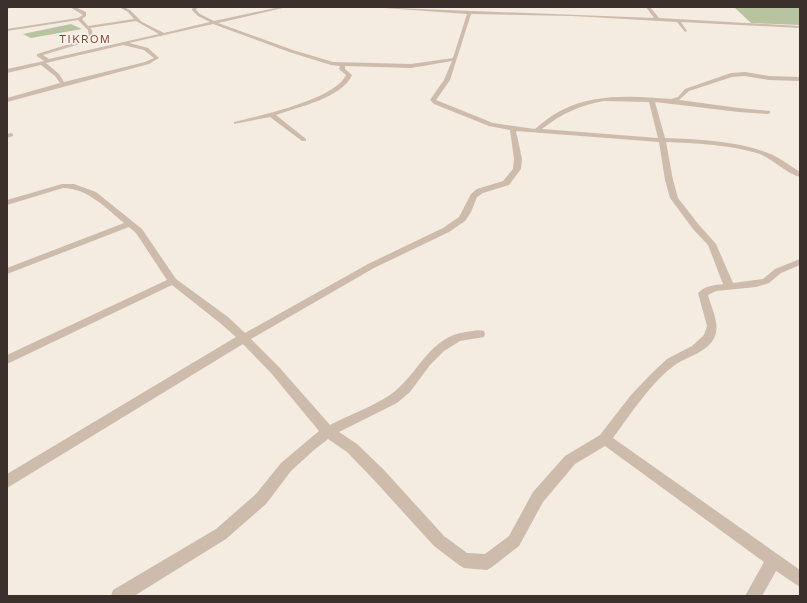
<svg xmlns="http://www.w3.org/2000/svg" width="807" height="603" viewBox="0 0 807 603" font-family="'Work Sans',sans-serif">
	<style>
		.green { fill: #b8c4a0 }
		.lines { fill: none; stroke-linecap: round; stroke-linejoin: round }
		.minor { fill: #cdbbac; fill-rule: evenodd }
		.labels { text-anchor: middle; dominant-baseline: central; stroke-width: 3.5; stroke-linejoin: round; paint-order: stroke }
		.far-quarter-label { font-size: 12px; letter-spacing: 1px; fill: #8c3b22; stroke: #fbf5ee }
	</style>
	<rect width="100%" height="100%" fill="#f4ebe1"/>
	<g class="green">
		<path d="M 734,7 L 800,7 L 800,25 L 751,23 Z"/>
		<path d="M 71,24 L 82,29 L 31,38 L 23,34 Z"/>
	</g>
	<g class="lines">
		<g class="minor">
			<path d="M 7,7 L 15,7 L 7,9 Z"/>
			<path d="M 70,7 L 75,7 L 86,12 L 86,16 L 82,19 L 88,26 L 134,19 L 128,12 L 119,7 L 124,7 L 130,10 L 142,22 L 164,33 L 210,22 L 198,16 L 192,10 L 193,7 L 197,7 L 196,10 L 200,14 L 214,21 L 280,7 L 287,7 L 218,23 L 293,50 L 333,62 L 411,64 L 453,58 L 467,14 L 371,7 L 654,18 L 646,7 L 650,7 L 659,18 L 800,26 L 800,28 L 681,22 L 687,31 L 685,32 L 677,22 L 572,16 L 471,14 L 450,80 L 436,100 L 493,123 L 535,129 C 543,122 552,115 562,110 C 595,93 635,96 671,99 L 678,97 L 685,89 L 731,73 L 745,72 L 769,76 L 800,77 L 800,81 L 769,80 L 745,76 L 732,77 L 689,91 L 679,100 L 739,108 L 770,111 L 770,113 L 768,114 L 739,112 L 655,102 L 665,138 C 695,139 737,141 765,152 C 778,156 789,165 800,172 L 800,177 C 786,173 774,160 760,154 C 733,145 694,143 666,142 L 673,180 L 678,198 L 699,225 L 716,244 L 733,283 L 763,279 L 775,269 L 800,259 L 800,265 L 781,273 L 769,283 L 756,287 L 716,291 L 708,295 C 711,308 720,322 715,336 C 709,352 688,356 675,365 C 652,381 630,415 613,438 L 800,570 L 800,587 L 776,571 L 762,596 L 745,596 L 764,562 L 605,446 L 575,464 L 543,502 L 519,546 L 492,567 L 487,570 L 464,568 L 459,565 L 434,546 L 374,480 L 347,452 L 328,439 L 314,450 L 291,471 L 266,504 L 226,539 L 134,596 L 111,596 L 113,590 L 216,529 L 256,494 L 281,463 L 319,431 L 271,373 L 243,344 L 7,488 L 7,474 L 236,337 L 220,323 L 172,285 L 7,364 L 7,355 L 167,280 L 136,233 L 129,227 L 7,274 L 7,268 L 124,223 C 106,208 87,188 63,188 L 7,205 L 7,200 L 62,184 L 74,184 L 96,192 L 142,229 L 176,279 L 228,317 L 245,333 L 368,264 L 443,228 L 459,217 L 471,194 L 477,189 L 503,181 L 513,169 L 514,159 L 510,130 L 489,126 L 434,104 L 430,100 L 444,80 L 452,61 L 411,68 L 345,66 L 345,69 L 352,75 C 342,98 298,107 276,115 L 306,139 L 306,141 L 302,141 L 270,117 L 234,124 L 234,122 C 259,116 336,99 346,75 L 339,69 L 340,66 L 331,65 L 289,52 L 213,24 L 129,43 L 148,48 L 159,58 L 149,64 L 7,102 L 7,98 L 60,83 L 55,76 L 41,65 L 7,73 L 7,69 L 44,61 L 37,56 L 37,54 L 89,38 L 88,30 L 78,20 L 7,31 L 7,29 L 78,18 L 83,15 ZM 136,21 L 159,34 L 49,59 L 43,55 L 93,40 L 92,30 L 90,28 ZM 123,45 L 144,50 L 154,58 L 145,62 L 64,82 L 59,74 L 46,63 ZM 604,101 L 649,102 L 658,138 L 542,129 C 561,114 580,105 604,101 ZM 516,131 L 659,142 L 665,180 L 670,198 L 693,229 L 708,245 L 723,284 C 715,285 704,286 698,293 L 707,326 L 704,335 L 692,346 L 667,359 L 651,374 L 631,395 L 600,435 L 565,456 L 533,492 L 509,536 L 485,554 L 467,553 L 444,536 L 384,470 L 357,444 L 339,432 L 397,403 L 410,392 L 430,365 L 444,351 L 460,341 L 484,337 L 485,334 L 484,331 C 478,329 472,331 466,332 C 428,337 418,376 390,395 C 372,407 349,415 330,425 L 279,367 L 251,339 L 374,268 L 449,232 L 465,221 L 471,212 L 477,197 L 483,193 L 509,185 L 521,169 L 522,159 Z"/>
			<path d="M 11,133 L 13,134 L 13,136 L 7,138 L 7,134 Z"/>
		</g>
	</g>
	<g class="labels">
		<g class="far-quarter-label">
			<text x="85" y="39">TIKROM</text>
		</g>
	</g>
	<rect width="807" height="603" fill="none" stroke="#3b302b" stroke-width="16"/>
</svg>
